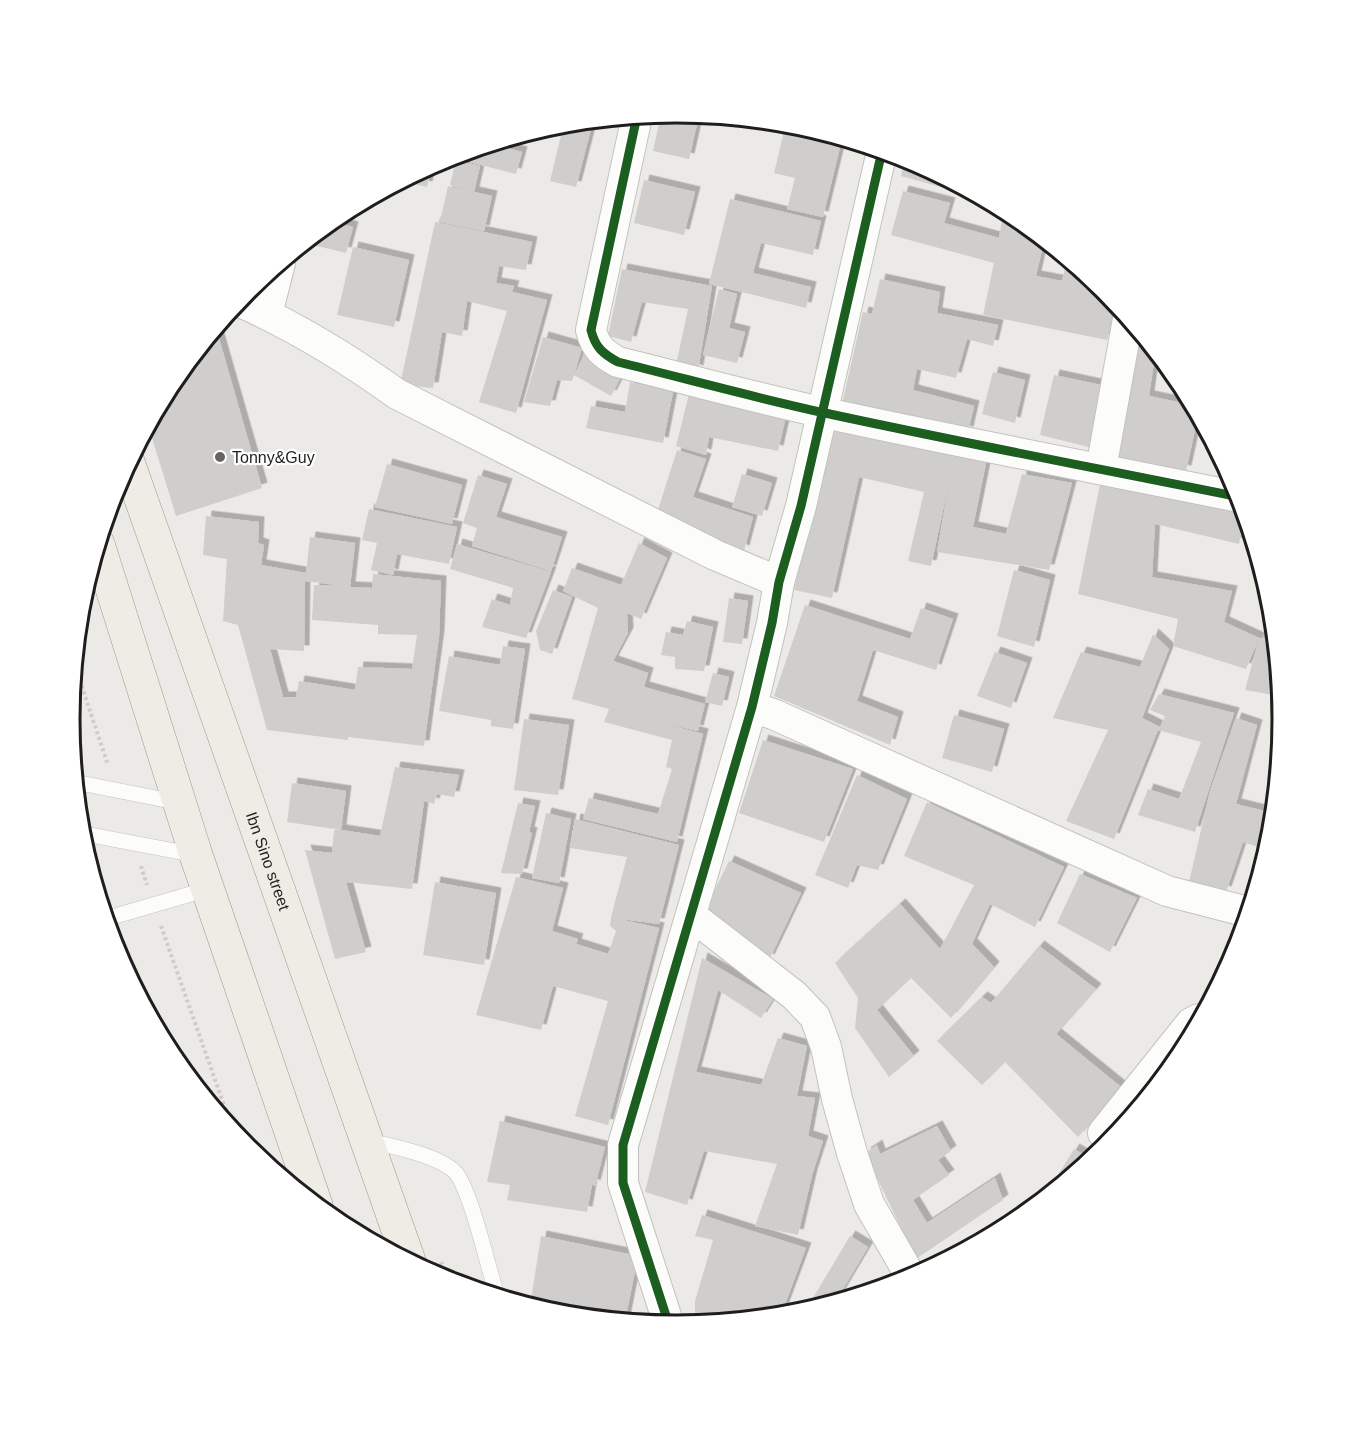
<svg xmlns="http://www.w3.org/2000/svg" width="1351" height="1438" viewBox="0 0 1351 1438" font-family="Arial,sans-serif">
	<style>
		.building { fill: #d0cecc; fill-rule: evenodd; filter: url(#shadow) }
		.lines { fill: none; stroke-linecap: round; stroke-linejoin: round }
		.service-casing { stroke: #c3c2c1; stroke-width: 16 }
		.minor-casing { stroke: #c3c2c1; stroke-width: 32 }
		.primary-casing { stroke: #a09686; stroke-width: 34 }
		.path { stroke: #d5c9c7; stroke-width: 4; stroke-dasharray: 3 3; stroke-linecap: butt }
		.service { stroke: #fcfcfb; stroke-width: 15 }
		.minor { stroke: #fcfcfb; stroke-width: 30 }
		.primary { stroke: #efebe5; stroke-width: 33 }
		.cycleway-casing { stroke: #fff; stroke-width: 13 }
		.cycleway { stroke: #1b5e20; stroke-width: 9 }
		.poi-dot { fill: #666564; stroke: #fff; stroke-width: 2 }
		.labels { text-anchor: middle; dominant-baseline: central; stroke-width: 4.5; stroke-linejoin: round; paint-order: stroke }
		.poi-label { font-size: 16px; fill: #1e1e1e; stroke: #fff; text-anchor: start }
		.street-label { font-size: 16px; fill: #1e1e1e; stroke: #fff }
		.rim { fill: none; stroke: #1e1e1e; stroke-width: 3 }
	</style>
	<defs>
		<filter id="shadow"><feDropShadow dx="5.5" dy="-5.5" stdDeviation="0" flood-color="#0004"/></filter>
	</defs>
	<rect width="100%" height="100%" fill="#eceae7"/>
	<g class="building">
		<path d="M 676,113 L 699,115 L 689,159 L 653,151 L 661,114 Z"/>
		<path d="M 593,121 L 576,187 L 550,181 L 564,123 Z"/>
		<path d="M 786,123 L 842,139 L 823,217 L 787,209 L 795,178 L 774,173 Z"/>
		<path d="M 492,144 L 522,152 L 516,174 L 450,157 Z"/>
		<path d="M 905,158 L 957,185 L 955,191 L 901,176 Z"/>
		<path d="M 456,160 L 480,166 L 474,192 L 492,196 L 484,231 L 440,222 L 448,186 L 468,191 L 450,185 Z"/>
		<path d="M 432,165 L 427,187 L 401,181 Z"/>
		<path d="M 644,180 L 695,192 L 684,235 L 634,223 Z"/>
		<path d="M 903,191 L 950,203 L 944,223 L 999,238 L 1003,214 L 1014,216 L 1044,241 L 1036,276 L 1062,281 L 1067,259 L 1105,290 L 1116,304 L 1107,340 L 983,315 L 994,263 L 891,235 Z"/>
		<path d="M 730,199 L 821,221 L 813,255 L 761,243 L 753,273 L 811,287 L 806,308 L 709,284 Z"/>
		<path d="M 331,221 L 353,227 L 346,253 L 305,243 Z"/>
		<path d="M 435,222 L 532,242 L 526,270 L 499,266 L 496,283 L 514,286 L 512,292 L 547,300 L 516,413 L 479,402 L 507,311 L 467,301 L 462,336 L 442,332 L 433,388 L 400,385 Z"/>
		<path d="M 353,247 L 409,260 L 394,327 L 337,315 Z"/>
		<path d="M 622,269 L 712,286 L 698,371 L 676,365 L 688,309 L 642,302 L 631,342 L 608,336 Z"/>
		<path d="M 880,279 L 940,292 L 937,313 L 998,325 L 993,346 L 967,339 L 956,378 L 917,369 L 913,390 L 974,406 L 968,432 L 842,404 L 863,312 L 872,314 Z"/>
		<path d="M 719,289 L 737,294 L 729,328 L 745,332 L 737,363 L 703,355 Z"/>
		<path d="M 1133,326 L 1159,356 L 1155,355 L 1149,396 L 1192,405 L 1198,416 L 1186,471 L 1109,457 Z"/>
		<path d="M 216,328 L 262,488 L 176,516 L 148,425 L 171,382 Z"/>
		<path d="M 543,337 L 582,348 L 572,381 L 557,380 L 550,406 L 524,402 Z"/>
		<path d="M 585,353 L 622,375 L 611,396 L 574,375 Z"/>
		<path d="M 993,372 L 1025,380 L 1015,423 L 982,414 Z"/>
		<path d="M 1054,375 L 1101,385 L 1089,447 L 1040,435 Z"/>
		<path d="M 630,382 L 673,392 L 663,443 L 586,428 L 591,406 L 625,412 Z"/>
		<path d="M 689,394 L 786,416 L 778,451 L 709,437 L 706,455 L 676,446 Z"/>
		<path d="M 831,425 L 956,453 L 986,463 L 973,527 L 1006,534 L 1022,474 L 1072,483 L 1049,570 L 937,552 L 950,478 L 931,566 L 908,561 L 924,492 L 859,477 L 832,598 L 794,590 Z"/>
		<path d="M 677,450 L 706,459 L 693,497 L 753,517 L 744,551 L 657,513 Z"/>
		<path d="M 387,464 L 462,485 L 452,524 L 375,507 Z"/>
		<path d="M 742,474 L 772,483 L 762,516 L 732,507 Z"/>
		<path d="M 1102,474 L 1241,505 L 1245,516 L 1239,544 L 1155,524 L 1152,577 L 1232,591 L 1224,622 L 1259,638 L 1274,640 L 1280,696 L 1245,690 L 1259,638 L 1246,669 L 1173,646 L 1178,619 L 1078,594 Z"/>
		<path d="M 478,475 L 507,484 L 496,517 L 562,537 L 551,571 L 472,546 L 477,528 L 463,523 Z"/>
		<path d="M 369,509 L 457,527 L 449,564 L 397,554 L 393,575 L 371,570 L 377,543 L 362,540 Z"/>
		<path d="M 206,516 L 259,522 L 258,543 L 264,545 L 261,565 L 306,573 L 310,537 L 355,543 L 350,587 L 372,588 L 373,574 L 441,581 L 439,636 L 424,746 L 348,737 L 348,740 L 267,730 L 238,625 L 223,621 L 227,559 L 203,555 ZM 305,581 L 344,586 L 314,585 L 312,620 L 378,625 L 378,634 L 417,635 L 412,669 L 358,667 L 355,690 L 299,681 L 296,697 L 283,697 L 270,649 L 304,651 Z"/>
		<path d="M 639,543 L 667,558 L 641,619 L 627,613 L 628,633 L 613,661 L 648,673 L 644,687 L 705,704 L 698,731 L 651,720 L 703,734 L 677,842 L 583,819 L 589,798 L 658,814 L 672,769 L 666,767 L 672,740 L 604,722 L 609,709 L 572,699 L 598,608 L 563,591 L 572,568 L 621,585 Z"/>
		<path d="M 457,544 L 551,572 L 526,638 L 482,627 L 492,599 L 510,605 L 513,588 L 450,569 Z"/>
		<path d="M 1014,570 L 1050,580 L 1034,647 L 997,636 Z"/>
		<path d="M 553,590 L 572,597 L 552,654 L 540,650 L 536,631 Z"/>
		<path d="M 729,598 L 748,601 L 742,644 L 723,642 Z"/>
		<path d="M 805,605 L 910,639 L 921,608 L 953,619 L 936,670 L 873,650 L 857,701 L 898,717 L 890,745 L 774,696 Z"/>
		<path d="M 687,621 L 713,627 L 704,671 L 675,669 L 675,657 L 661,655 L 666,632 L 683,635 Z"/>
		<path d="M 1153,634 L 1169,649 L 1142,718 L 1160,727 L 1165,716 L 1150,710 L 1159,694 L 1234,713 L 1195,832 L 1138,815 L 1148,789 L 1179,799 L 1201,742 L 1158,730 L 1114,839 L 1066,821 L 1108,730 L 1053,718 L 1081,652 L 1140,667 Z"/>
		<path d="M 503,646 L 525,649 L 513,729 L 491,726 L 491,720 L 439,711 L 449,656 L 500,665 Z"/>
		<path d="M 995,652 L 1027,663 L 1011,708 L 977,696 Z"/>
		<path d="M 713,673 L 729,677 L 722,706 L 705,702 Z"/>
		<path d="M 954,715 L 1004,729 L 992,772 L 942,758 Z"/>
		<path d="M 1236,718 L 1257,725 L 1236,804 L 1273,813 L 1270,838 L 1267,850 L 1243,842 L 1226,892 L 1189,882 L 1210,791 Z"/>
		<path d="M 524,719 L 569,725 L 558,795 L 514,790 Z"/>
		<path d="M 763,740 L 853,769 L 824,842 L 739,813 Z"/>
		<path d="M 395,767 L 459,775 L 454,797 L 437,794 L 434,804 L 424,801 L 412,889 L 346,882 L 366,952 L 335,959 L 305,850 L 332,853 L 334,830 L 341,830 L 287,822 L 292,783 L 346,791 L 341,830 L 380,836 Z"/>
		<path d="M 857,775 L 907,799 L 878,870 L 857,865 L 848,888 L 815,875 Z"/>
		<path d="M 927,802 L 1064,867 L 1035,927 L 990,904 L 972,944 L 994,967 L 951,1018 L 911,978 L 877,1010 L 914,1056 L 889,1077 L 855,1028 L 858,998 L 835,963 L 900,904 L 940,949 L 974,885 L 904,856 Z"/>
		<path d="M 518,803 L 535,806 L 529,832 L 532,833 L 522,874 L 501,873 Z"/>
		<path d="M 546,813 L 571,819 L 559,883 L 532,878 Z"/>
		<path d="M 575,819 L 679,845 L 659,924 L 615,918 L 659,928 L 608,1125 L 575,1116 L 608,1001 L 553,986 L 541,1030 L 476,1015 L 516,877 L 563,888 L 552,931 L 578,939 L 576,944 L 608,954 L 616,931 L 610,926 L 611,917 L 627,857 L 570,848 Z"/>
		<path d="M 729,861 L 801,893 L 769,960 L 704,912 Z"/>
		<path d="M 1080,874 L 1137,898 L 1110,952 L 1057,923 Z"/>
		<path d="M 435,882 L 496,893 L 484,965 L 423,955 Z"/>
		<path d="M 1039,946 L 1096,989 L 1056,1034 L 1121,1087 L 1078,1137 L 1005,1062 L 982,1085 L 937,1041 L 982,997 L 991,1003 Z"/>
		<path d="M 702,958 L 773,999 L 761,1018 L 718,990 L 696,1072 L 761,1085 L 778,1038 L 807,1046 L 797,1096 L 815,1098 L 808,1136 L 823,1141 L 812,1175 L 798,1235 L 755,1226 L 777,1164 L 704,1151 L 687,1205 L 645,1192 Z"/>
		<path d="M 500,1121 L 605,1147 L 595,1186 L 592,1184 L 587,1212 L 507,1200 L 510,1185 L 487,1182 Z"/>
		<path d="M 937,1126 L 951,1151 L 938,1160 L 949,1175 L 913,1200 L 927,1223 L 995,1178 L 1003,1200 L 916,1259 L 865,1153 L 877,1145 L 880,1154 Z"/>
		<path d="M 1074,1149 L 1091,1159 L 1051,1192 L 1049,1190 Z"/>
		<path d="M 702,1215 L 806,1248 L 781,1315 L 695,1324 L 695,1301 L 713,1240 L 695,1236 Z"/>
		<path d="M 541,1236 L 638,1256 L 625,1321 L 557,1314 L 530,1306 Z"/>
		<path d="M 850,1236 L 868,1247 L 836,1301 L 816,1307 L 810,1303 Z"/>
	</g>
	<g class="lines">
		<g class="service-casing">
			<g id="service">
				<path d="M 75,782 L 181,803"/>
				<path d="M 80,833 L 196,855"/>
				<path d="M 105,919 L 208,889"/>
				<path d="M 368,1141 C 391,1146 438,1155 455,1172 C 470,1187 489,1271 497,1295"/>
			</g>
		</g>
		<g class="minor-casing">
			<g id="minor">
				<path d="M 637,116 L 591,330 C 595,347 603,354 618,362 C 687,379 756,398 825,413 C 963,443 1101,469 1239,497"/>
				<path d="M 238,301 C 295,326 347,358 397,394 L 715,555 L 779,582"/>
				<path d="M 267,314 L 280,263"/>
				<path d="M 1101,469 L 1128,319"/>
				<path d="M 752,707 L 773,714 L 1167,891 L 1248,912"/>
				<path d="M 692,916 L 794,995 L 815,1017 L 826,1047 L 837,1099 L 852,1153 L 869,1204 L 911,1277"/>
				<path d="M 1103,1133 L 1191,1023 L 1199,1019"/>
				<path d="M 669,1325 L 623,1183 L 623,1145 L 752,707 L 772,623 L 779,582 L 801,506 L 882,151"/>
			</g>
		</g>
		<g class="primary-casing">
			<g id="primary">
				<path id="s1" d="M 128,462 L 409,1261"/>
				<path d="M 98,544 L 196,855 L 316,1205"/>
			</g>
		</g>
		<g class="path">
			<path d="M 74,663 L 108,765"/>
			<path d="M 141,866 L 147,885"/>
			<path d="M 161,926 L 233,1131"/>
			<path d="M 441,1262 L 448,1281"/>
		</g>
		<use href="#service" class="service"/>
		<use href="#minor" class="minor"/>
		<use href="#primary" class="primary"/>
		<g class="cycleway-casing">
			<g id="cycleway">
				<path d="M 637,116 L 591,330 C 595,347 603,354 618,362 C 687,379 756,398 825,413 C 963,443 1101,469 1239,497"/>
				<path d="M 669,1325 L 623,1183 L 623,1145 L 752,707 L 772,623 L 779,582 L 801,506 L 882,151"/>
			</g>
		</g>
		<use href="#cycleway" class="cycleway"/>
	</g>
	<circle class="poi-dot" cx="220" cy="457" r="6"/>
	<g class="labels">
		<g class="poi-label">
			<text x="232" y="457">Tonny&amp;Guy</text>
		</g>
		<g class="street-label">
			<text stroke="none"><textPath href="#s1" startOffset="423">Ibn Sino street</textPath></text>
		</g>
	</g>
	<path d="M0 0H1351V1438H0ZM80 719a596 596 0 1 1 1192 0a596 596 0 1 1-1192 0Z" fill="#fff" fill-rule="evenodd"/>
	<path class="rim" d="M80 719a596 596 0 1 1 1192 0a596 596 0 1 1-1192 0Z"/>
</svg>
